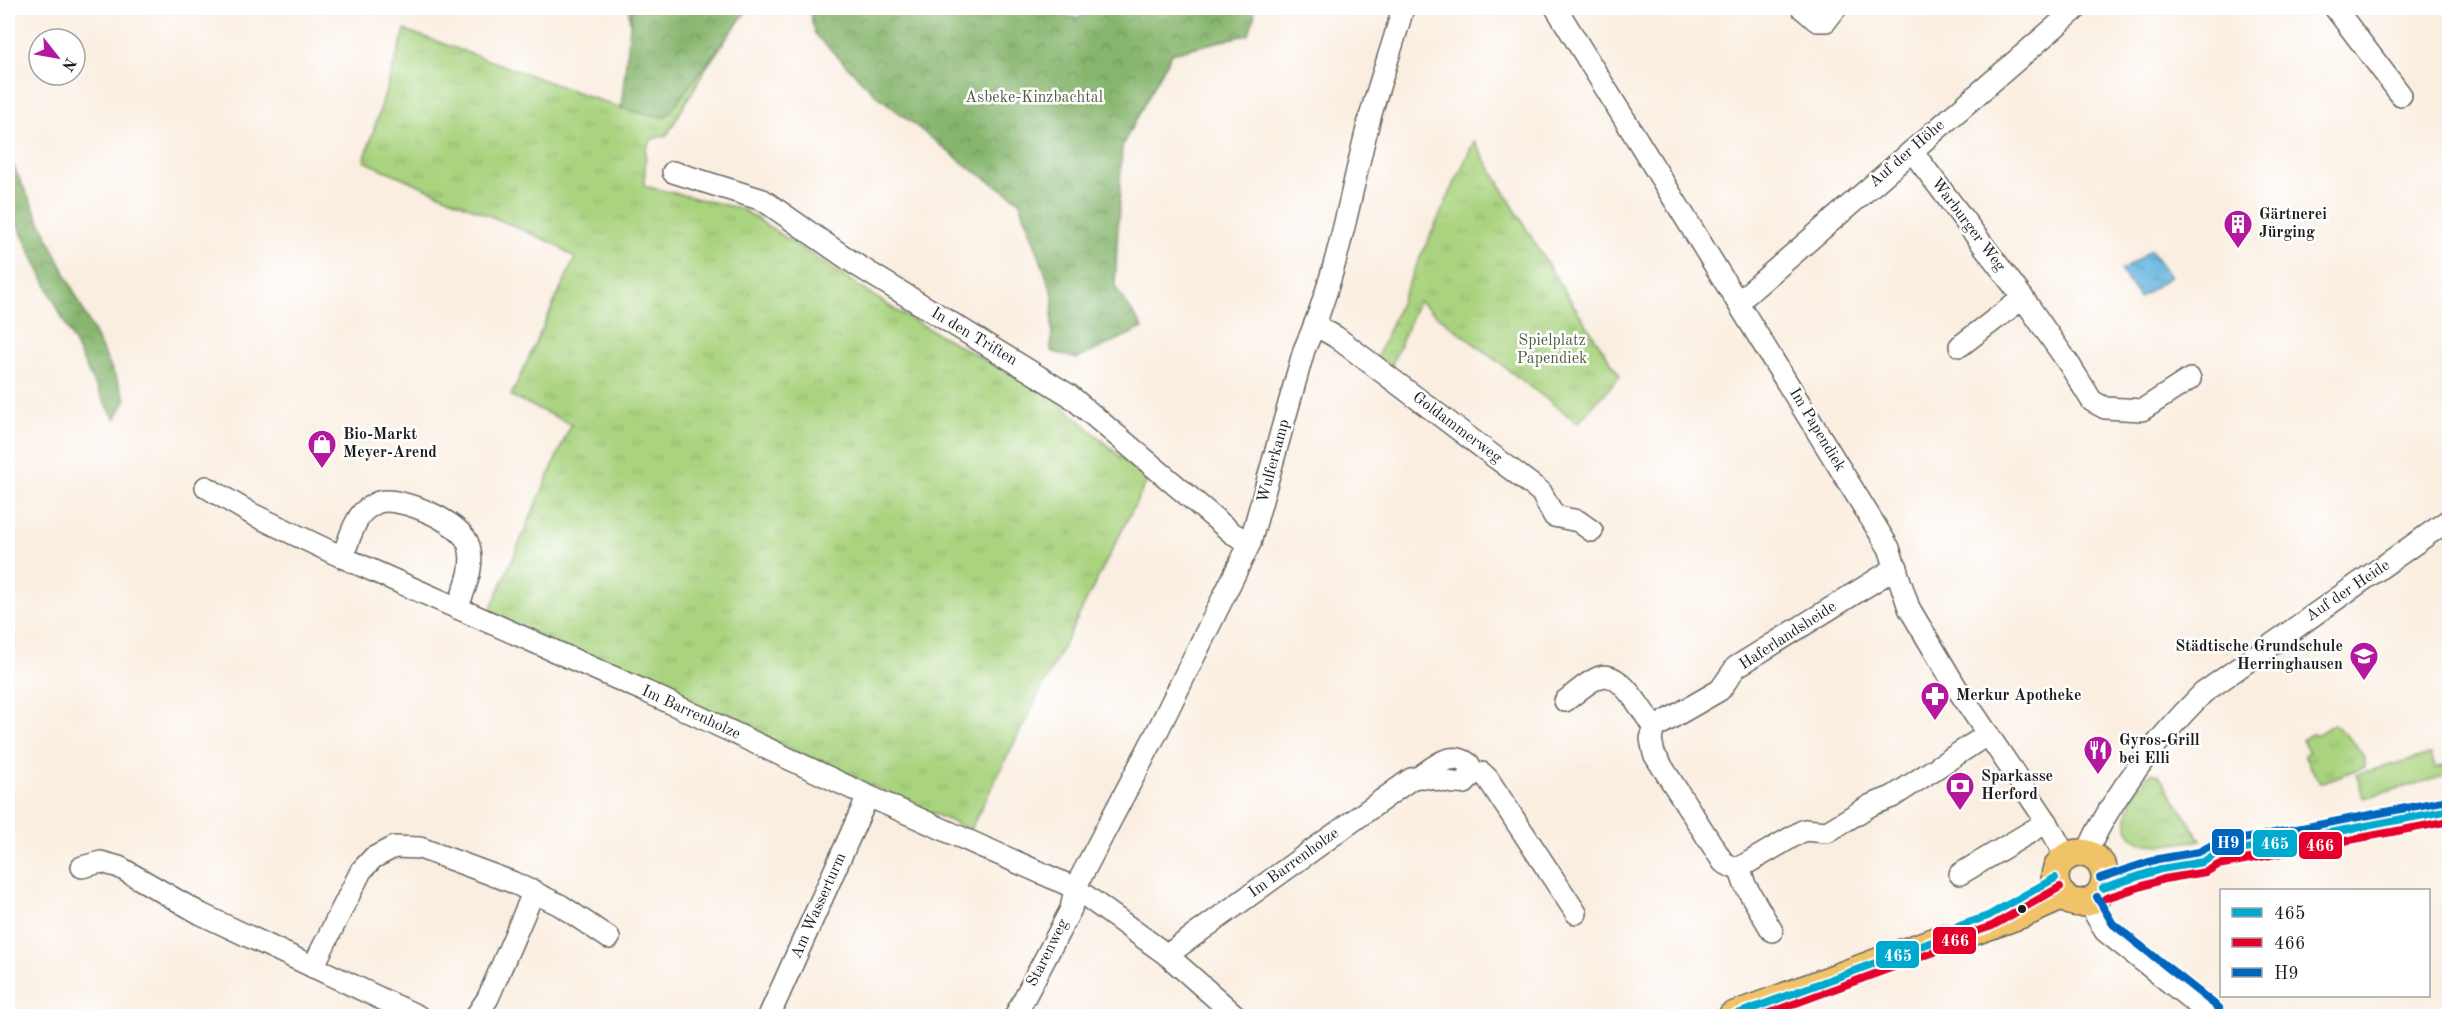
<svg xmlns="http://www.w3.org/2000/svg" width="2457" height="1024" viewBox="0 0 2457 1024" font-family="'Old Standard TT',serif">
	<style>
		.grass { fill: url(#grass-tufts); stroke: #62784d; stroke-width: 1.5 }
		.forest { fill: url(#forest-crowns); stroke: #516844; stroke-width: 1.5 }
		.garden { fill: #a9d37e; stroke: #62784d; stroke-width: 1.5 }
		.water { fill: url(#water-ripples); stroke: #40687d; stroke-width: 1.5 }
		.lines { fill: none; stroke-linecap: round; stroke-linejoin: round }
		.minor-casing { stroke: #6a6661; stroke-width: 24 }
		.major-casing { stroke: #6a6661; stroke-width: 30 }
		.minor { stroke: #fff; stroke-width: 21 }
		.major { stroke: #f1c369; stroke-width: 27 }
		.bus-1-casing { stroke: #fff; stroke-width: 12 }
		.bus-2-casing { stroke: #fff; stroke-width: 12 }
		.bus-3-casing { stroke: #fff; stroke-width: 12 }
		.bus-1 { stroke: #00a9ce; stroke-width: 8 }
		.bus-2 { stroke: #e4002b; stroke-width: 8 }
		.bus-3 { stroke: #0065bd; stroke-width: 8 }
		.bus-dot { fill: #1c1c1c; stroke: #fff; stroke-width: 2 }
		.labels { text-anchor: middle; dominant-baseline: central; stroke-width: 5; stroke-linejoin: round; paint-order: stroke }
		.park-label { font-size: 16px; fill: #4d5c3e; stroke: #fff }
		.street-label { font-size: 16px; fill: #1c1c1c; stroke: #fff }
		.poi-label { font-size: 16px; font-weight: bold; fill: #1c1c1c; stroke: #fff; text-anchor: start }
		.line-badge { stroke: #fff; stroke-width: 2 }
		.badge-label { font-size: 16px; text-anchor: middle; font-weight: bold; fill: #fff }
	</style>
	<defs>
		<pattern id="grass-tufts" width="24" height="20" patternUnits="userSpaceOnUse" patternTransform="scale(1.5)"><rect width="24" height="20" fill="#a9d37e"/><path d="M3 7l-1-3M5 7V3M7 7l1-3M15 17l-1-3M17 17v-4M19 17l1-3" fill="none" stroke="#91b56c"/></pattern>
		<pattern id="forest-crowns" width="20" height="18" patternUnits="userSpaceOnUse" patternTransform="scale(1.5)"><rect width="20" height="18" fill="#86b56d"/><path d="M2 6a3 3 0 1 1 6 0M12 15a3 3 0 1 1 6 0" fill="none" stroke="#6d9259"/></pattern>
		<pattern id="water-ripples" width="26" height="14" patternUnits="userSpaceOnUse" patternTransform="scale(1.5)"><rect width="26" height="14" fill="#63b4de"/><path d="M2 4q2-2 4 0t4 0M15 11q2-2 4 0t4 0" fill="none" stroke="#5192b3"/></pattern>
	</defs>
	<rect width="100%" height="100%" fill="#fff"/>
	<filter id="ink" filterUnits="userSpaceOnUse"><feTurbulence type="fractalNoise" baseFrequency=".0167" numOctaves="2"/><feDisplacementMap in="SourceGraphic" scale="12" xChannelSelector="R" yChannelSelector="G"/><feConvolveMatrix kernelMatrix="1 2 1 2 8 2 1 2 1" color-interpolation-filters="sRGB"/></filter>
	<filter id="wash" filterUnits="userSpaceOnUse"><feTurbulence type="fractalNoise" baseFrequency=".008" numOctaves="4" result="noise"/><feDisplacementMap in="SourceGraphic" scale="24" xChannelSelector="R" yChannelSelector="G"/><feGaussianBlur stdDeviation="1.35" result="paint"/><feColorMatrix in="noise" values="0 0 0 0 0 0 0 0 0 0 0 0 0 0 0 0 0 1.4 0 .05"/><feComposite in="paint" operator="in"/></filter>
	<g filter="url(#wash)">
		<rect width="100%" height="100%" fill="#faeee0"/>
		<g class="grass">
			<path d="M 629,8 L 748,8 L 706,68 L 667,135 L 652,139 L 646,148 L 644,186 L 742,209 L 895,310 L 1057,400 L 1147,481 L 970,830 L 489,613 L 571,424 L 511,396 L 575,258 L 555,244 L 364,161 L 405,30 L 621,108 L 634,111 Z"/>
			<path d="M 1474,141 L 1554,275 L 1620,376 L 1578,423 L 1418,301 L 1390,369 L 1376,360 L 1413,273 Z"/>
			<path d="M 2334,724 C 2346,736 2366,749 2365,767 L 2320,783 L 2304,756 L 2309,752 L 2302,740 L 2313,733 L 2315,736 Z"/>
			<path d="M 2152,773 L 2159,775 L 2201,840 C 2181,842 2158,849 2139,841 C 2112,830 2136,783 2152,773 Z"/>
		</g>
		<g class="forest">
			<path d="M 632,8 L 749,8 L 665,118 L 621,108 Z"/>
			<path d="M 809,8 L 1028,8 L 1077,18 L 1099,8 L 1250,8 L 1255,15 L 1249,34 L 1172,53 L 1122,146 L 1115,287 L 1143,328 L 1077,359 L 1051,351 L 1053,295 L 1019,200 L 968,167 L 875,94 L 815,34 Z"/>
			<path d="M 8,155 L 126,399 L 115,419 L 93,382 L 8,205 Z"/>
		</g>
		<path class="garden" d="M 2431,754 L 2435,768 L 2449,764 L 2449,775 L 2363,798 L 2357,774 Z"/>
		<path class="water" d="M 2151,250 L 2170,277 L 2139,298 L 2121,271 Z"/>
	</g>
	<g filter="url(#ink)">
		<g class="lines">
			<g class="minor-casing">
				<g id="minor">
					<path d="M 1556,8 L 1889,548 L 1909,608 L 1956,687 L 2047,822 L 2066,857"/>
					<path d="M 1802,8 L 1817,21 L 1826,21 L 1836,8"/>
					<path d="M 2335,8 L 2401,95"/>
					<path d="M 1912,151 L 2023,298 L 2069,364 L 2092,401 L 2105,408 L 2142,410 L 2190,379"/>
					<path d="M 673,172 L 763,200 L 855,264 L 1069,395 L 1232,533 L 1250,543"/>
					<path d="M 1738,302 L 2077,8"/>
					<path d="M 1315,325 L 1336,337 L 1541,492 L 1554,516 L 1578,521 L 1592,531"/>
					<path d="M 1960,346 L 2023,298"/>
					<path d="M 206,487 L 252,514 L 342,557 L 647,692 L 868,796 L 1075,888 L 1167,955 L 1236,1016"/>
					<path d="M 342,557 C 348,544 353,523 363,512 C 366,509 375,503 379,502 C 400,496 463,522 469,546 C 475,567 465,588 457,608"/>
					<path d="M 1897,567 L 1736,667 L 1720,690 L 1654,728 L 1651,739 L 1654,754 L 1723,862 L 1732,867 L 1739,868 L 1804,830 L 1827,832 L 1871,805 L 1892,797 L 1988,734"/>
					<path d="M 1565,701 C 1575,694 1588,681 1600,677 C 1621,670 1644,714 1654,728"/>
					<path d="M 1471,772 L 1482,773 L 1488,779 L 1576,913"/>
					<path d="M 2086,854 C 2114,792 2156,740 2203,693 L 2450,519"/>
					<path d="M 82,867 L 101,862 L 119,867 L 201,914 L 418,1016"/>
					<path d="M 1739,868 L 1745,885 L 1772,931"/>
					<path d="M 1960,874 L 2047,822"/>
					<path d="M 2088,902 L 2105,931 L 2212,1016"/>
					<path d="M 1167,955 L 1411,779 C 1430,772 1445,786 1465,783 L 1469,778 L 1469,764 C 1452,751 1437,764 1422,775"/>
					<path d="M 313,967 L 361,871 L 373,858 L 394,847 L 420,848 L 512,882 L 560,905 L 609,938"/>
					<path d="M 476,1016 L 488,998 L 534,891"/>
					<path d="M 769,1016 L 868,796"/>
					<path d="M 1015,1016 L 1071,909 L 1075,888 L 1156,734 L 1250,543 L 1304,350 C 1337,278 1349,198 1369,121 C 1379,83 1393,46 1403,8"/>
				</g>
			</g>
			<g class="major-casing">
				<g id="major">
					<circle cx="2080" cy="878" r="25"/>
					<path d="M 2103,888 L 2161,869 L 2203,862 L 2214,855 L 2450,810"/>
					<path d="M 1732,1016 L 1943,938 L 1955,938 L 2025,913 L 2063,896"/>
				</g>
			</g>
			<use href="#minor" class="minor"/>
			<use href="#major" class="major"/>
			<g class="bus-1-casing">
				<g id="bus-1">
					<path d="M 2103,888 L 2161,869 L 2203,862 L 2214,855 L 2450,810"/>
					<path d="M 1732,1016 L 1943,938 L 1951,929 L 1988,916 L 2055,878"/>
				</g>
			</g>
			<g class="bus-2-casing">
				<g id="bus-2">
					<path d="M 2106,898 L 2164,879 L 2206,872 L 2218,865 L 2450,821"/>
					<path d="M 1761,1016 L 1948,947 L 1957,938 L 1992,926 L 2060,887"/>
				</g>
			</g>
			<g class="bus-3-casing">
				<g id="bus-3">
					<path d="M 2100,878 L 2158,859 L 2199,852 L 2212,845 L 2448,800"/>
					<path d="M 2097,897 L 2113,924 L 2219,1008"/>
				</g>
			</g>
			<use href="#bus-1" class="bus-1"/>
			<use href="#bus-2" class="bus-2"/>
			<use href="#bus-3" class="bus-3"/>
		</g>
	</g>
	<defs>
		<g id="building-pin" transform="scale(1.5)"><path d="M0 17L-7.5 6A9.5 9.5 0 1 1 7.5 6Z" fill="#b5179e" stroke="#fff"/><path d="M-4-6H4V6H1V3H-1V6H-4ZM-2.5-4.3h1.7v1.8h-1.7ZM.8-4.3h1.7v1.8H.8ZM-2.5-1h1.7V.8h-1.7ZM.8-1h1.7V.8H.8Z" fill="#fff"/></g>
		<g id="shop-pin" transform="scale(1.5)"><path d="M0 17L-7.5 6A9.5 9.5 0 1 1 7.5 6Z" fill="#b5179e" stroke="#fff"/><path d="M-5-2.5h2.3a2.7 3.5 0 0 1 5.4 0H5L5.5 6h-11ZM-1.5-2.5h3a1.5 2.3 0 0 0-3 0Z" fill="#fff"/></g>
		<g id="school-pin" transform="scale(1.5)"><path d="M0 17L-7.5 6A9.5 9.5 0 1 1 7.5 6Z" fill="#b5179e" stroke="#fff"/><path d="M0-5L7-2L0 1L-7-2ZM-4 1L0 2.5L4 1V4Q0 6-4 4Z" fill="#fff"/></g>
		<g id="pharmacy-pin" transform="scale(1.5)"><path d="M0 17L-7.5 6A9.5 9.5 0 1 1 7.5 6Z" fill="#b5179e" stroke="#fff"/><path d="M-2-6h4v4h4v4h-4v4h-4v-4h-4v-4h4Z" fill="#fff"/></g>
		<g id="restaurant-pin" transform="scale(1.5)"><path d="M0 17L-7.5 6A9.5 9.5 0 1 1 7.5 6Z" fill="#b5179e" stroke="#fff"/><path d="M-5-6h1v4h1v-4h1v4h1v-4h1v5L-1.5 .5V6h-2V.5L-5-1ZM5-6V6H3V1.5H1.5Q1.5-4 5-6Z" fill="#fff"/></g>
		<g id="bank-pin" transform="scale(1.5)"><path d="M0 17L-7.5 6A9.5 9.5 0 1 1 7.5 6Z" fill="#b5179e" stroke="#fff"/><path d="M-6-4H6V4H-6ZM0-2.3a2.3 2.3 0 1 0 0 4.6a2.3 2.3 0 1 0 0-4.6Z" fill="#fff"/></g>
	</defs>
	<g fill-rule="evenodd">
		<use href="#building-pin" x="2238" y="224"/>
		<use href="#shop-pin" x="322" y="444"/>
		<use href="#school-pin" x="2364" y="656"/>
		<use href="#pharmacy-pin" x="1935" y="696"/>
		<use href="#restaurant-pin" x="2098" y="750"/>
		<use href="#bank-pin" x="1960" y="786"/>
	</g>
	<circle class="bus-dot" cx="2022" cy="909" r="5"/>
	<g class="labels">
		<g class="park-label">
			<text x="1034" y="98">Asbeke-Kinzbachtal</text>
			<text x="1552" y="341">Spielplatz<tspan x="1552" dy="18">Papendiek</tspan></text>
		</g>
		<g class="street-label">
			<text transform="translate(1907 154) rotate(-41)">Auf der Höhe</text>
			<text transform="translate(1968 225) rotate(53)">Warburger Weg</text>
			<text transform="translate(974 337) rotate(31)">In den Triften</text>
			<text transform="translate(1457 428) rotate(37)">Goldammerweg</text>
			<text transform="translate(1817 430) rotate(59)">Im Papendiek</text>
			<text transform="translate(1274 461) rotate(-75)">Wulferkamp</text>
			<text transform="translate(2348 591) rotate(-34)">Auf der Heide</text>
			<text transform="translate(1788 636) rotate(-33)">Haferlandsheide</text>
			<text transform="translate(691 713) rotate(25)">Im Barrenholze</text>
			<text transform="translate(1294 863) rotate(-36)">Im Barrenholze</text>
			<text transform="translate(819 906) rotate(-66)">Am Wasserturm</text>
			<text transform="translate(1048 953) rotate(-63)">Starenweg</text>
		</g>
		<g class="poi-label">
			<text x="2259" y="215">Gärtnerei<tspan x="2259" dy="18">Jürging</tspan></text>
			<text x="343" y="435">Bio-Markt<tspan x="343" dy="18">Meyer-Arend</tspan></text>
			<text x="2343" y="647" text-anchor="end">Städtische Grundschule<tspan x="2343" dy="18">Herringhausen</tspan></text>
			<text x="1956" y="696">Merkur Apotheke</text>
			<text x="2119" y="741">Gyros-Grill<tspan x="2119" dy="18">bei Elli</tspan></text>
			<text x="1981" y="777">Sparkasse<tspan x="1981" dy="18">Herford</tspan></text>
		</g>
	</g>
	<g class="line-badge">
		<rect x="2211" y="828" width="34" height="28" rx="6" fill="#0065bd"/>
		<rect x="2252" y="829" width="46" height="29" rx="6" fill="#00a9ce"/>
		<rect x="2298" y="831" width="45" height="29" rx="6" fill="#e4002b"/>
		<rect x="1932" y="926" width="45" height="29" rx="6" fill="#e4002b"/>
		<rect x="1875" y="940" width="45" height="29" rx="6" fill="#00a9ce"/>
	</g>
	<g class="badge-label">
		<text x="2228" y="848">H9</text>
		<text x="2275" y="849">465</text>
		<text x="2320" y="851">466</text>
		<text x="1955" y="946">466</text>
		<text x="1898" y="961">465</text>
	</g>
	<rect width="2457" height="1024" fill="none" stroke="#fff" stroke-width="30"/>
	<rect x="2220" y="889" width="210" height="108" fill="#ffffff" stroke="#a4a4a4" stroke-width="1.5"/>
	<rect x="2232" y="908" width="30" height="9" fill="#00a9ce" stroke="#a4a4a4" stroke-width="1.5"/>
	<text x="2274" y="919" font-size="18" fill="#1c1c1c">465</text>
	<rect x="2232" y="938" width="30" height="9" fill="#e4002b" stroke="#a4a4a4" stroke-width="1.5"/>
	<text x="2274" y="949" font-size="18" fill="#1c1c1c">466</text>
	<rect x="2232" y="968" width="30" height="9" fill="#0065bd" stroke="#a4a4a4" stroke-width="1.5"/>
	<text x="2274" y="979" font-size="18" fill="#1c1c1c">H9</text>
	<g transform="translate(57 57) rotate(121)"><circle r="28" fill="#ffffff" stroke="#a4a4a4" stroke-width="1.5"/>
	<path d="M0-4.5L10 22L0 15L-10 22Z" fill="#b5179e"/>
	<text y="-9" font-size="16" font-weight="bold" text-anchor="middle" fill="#1c1c1c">N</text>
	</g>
</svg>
